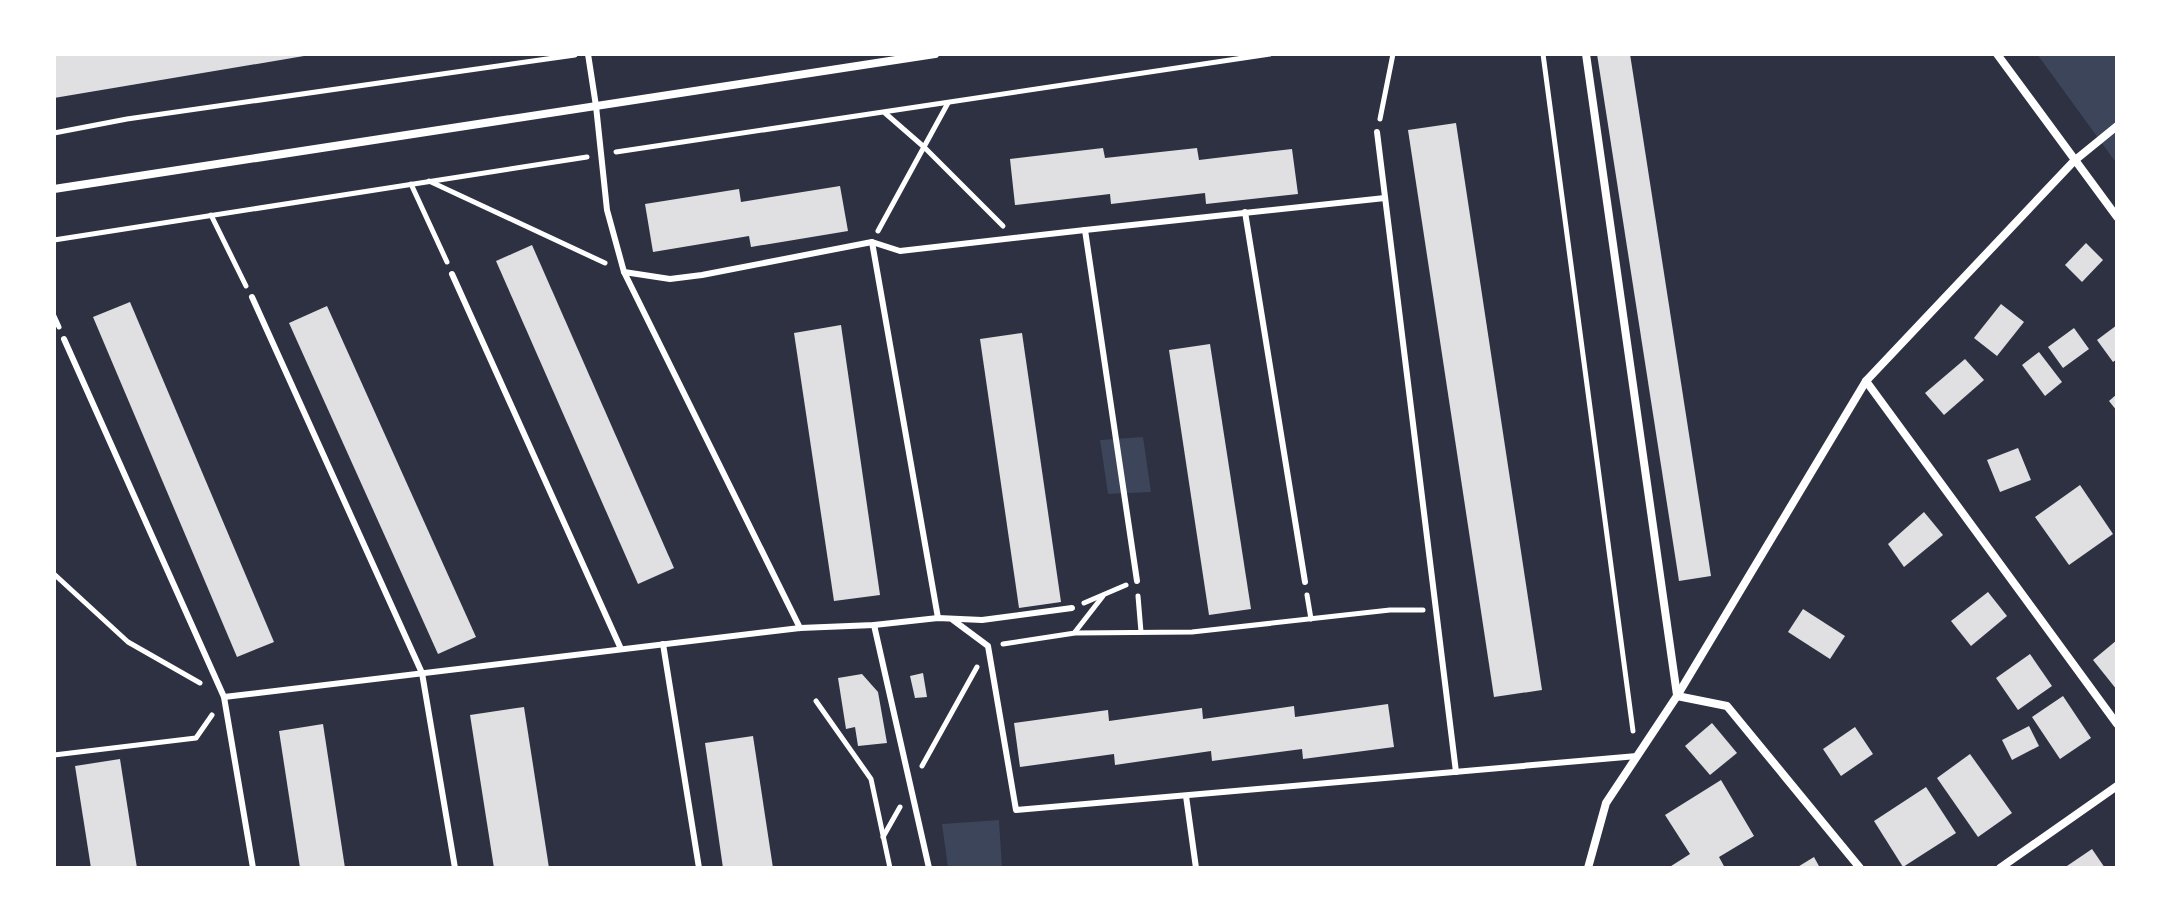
<svg xmlns="http://www.w3.org/2000/svg" width="2171" height="922" viewBox="0 0 2171 922" font-family="'Golos Text',sans-serif">
	<style>
		.green { fill: #3c4559 }
		.building { fill: #e0e0e3 }
		.lines { fill: none; stroke-linecap: round; stroke-linejoin: round }
		.path { stroke: #fff; stroke-width: 5 }
		.service { stroke: #fff; stroke-width: 6 }
		.minor { stroke: #fff; stroke-width: 8 }
	</style>
	<rect width="100%" height="100%" fill="#2d3142"/>
	<g class="green">
		<path d="M 2037,54 L 2117,54 L 2117,164 Z"/>
		<path d="M 1143,437 L 1151,492 L 1108,494 L 1100,440 Z"/>
		<path d="M 999,820 L 1002,868 L 948,868 L 942,824 Z"/>
	</g>
	<g class="building">
		<path d="M 54,54 L 304,54 L 304,56 L 54,98 Z"/>
		<path d="M 1597,54 L 1630,54 L 1711,576 L 1679,581 Z"/>
		<path d="M 1456,123 L 1542,690 L 1494,697 L 1408,130 Z"/>
		<path d="M 1103,148 L 1105,158 L 1197,148 L 1199,160 L 1292,149 L 1298,194 L 1206,204 L 1205,193 L 1111,204 L 1110,194 L 1015,205 L 1010,159 Z"/>
		<path d="M 840,186 L 848,231 L 751,247 L 749,236 L 653,252 L 645,204 L 739,189 L 741,202 Z"/>
		<path d="M 2086,243 L 2103,260 L 2082,282 L 2065,265 Z"/>
		<path d="M 532,245 L 674,568 L 638,584 L 496,261 Z"/>
		<path d="M 130,302 L 274,642 L 237,657 L 93,317 Z"/>
		<path d="M 2001,304 L 2024,322 L 1997,356 L 1974,338 Z"/>
		<path d="M 327,306 L 476,637 L 438,654 L 289,323 Z"/>
		<path d="M 841,325 L 880,595 L 834,601 L 794,333 Z"/>
		<path d="M 2117,325 L 2117,359 L 2113,362 L 2097,340 Z"/>
		<path d="M 2074,328 L 2089,349 L 2063,368 L 2048,347 Z"/>
		<path d="M 1022,333 L 1061,602 L 1019,608 L 980,339 Z"/>
		<path d="M 1210,344 L 1251,609 L 1209,615 L 1169,350 Z"/>
		<path d="M 2039,352 L 2062,382 L 2045,396 L 2022,365 Z"/>
		<path d="M 1965,359 L 1984,380 L 1944,415 L 1925,393 Z"/>
		<path d="M 2117,394 L 2117,411 L 2109,401 Z"/>
		<path d="M 2018,448 L 2031,480 L 2000,492 L 1987,460 Z"/>
		<path d="M 2080,485 L 2113,534 L 2069,565 L 2035,517 Z"/>
		<path d="M 1924,512 L 1943,535 L 1904,567 L 1888,544 Z"/>
		<path d="M 1988,592 L 2007,616 L 1971,646 L 1951,621 Z"/>
		<path d="M 1803,609 L 1845,636 L 1830,659 L 1788,632 Z"/>
		<path d="M 2117,640 L 2117,690 L 2093,660 Z"/>
		<path d="M 2030,654 L 2052,686 L 2018,710 L 1996,678 Z"/>
		<path d="M 923,673 L 927,697 L 915,698 L 910,676 Z"/>
		<path d="M 862,674 L 878,692 L 887,743 L 858,746 L 855,727 L 846,729 L 838,678 Z"/>
		<path d="M 2063,696 L 2091,738 L 2060,759 L 2032,717 Z"/>
		<path d="M 1388,704 L 1394,747 L 1303,759 L 1302,749 L 1212,761 L 1211,751 L 1115,765 L 1114,754 L 1020,767 L 1014,723 L 1108,710 L 1109,721 L 1202,708 L 1203,719 L 1294,706 L 1295,717 Z"/>
		<path d="M 524,707 L 549,868 L 494,868 L 470,715 Z"/>
		<path d="M 1712,723 L 1737,753 L 1710,775 L 1685,746 Z"/>
		<path d="M 323,724 L 345,868 L 300,868 L 279,731 Z"/>
		<path d="M 2029,726 L 2039,746 L 2012,760 L 2002,740 Z"/>
		<path d="M 1855,727 L 1873,754 L 1841,776 L 1823,749 Z"/>
		<path d="M 753,736 L 773,868 L 723,868 L 705,743 Z"/>
		<path d="M 1970,754 L 2012,813 L 1978,837 L 1937,778 Z"/>
		<path d="M 120,759 L 137,868 L 91,868 L 75,766 Z"/>
		<path d="M 1721,780 L 1754,836 L 1719,857 L 1725,868 L 1668,868 L 1690,854 L 1665,815 Z"/>
		<path d="M 1926,787 L 1956,833 L 1903,867 L 1874,821 Z"/>
		<path d="M 2092,849 L 2105,868 L 2064,868 Z"/>
		<path d="M 1814,857 L 1820,868 L 1796,868 Z"/>
	</g>
	<g class="lines">
		<g class="path">
			<path d="M 1543,54 L 1633,731"/>
			<path d="M 885,113 L 924,147 L 1003,226"/>
			<path d="M 1380,119 L 1393,54"/>
			<path d="M 54,133 L 127,119 L 575,55"/>
			<path d="M 616,152 L 1270,54"/>
			<path d="M 429,181 L 605,263"/>
			<path d="M 411,184 L 447,262"/>
			<path d="M 211,215 L 246,286"/>
			<path d="M 878,231 L 948,103"/>
			<path d="M 54,240 L 587,157"/>
			<path d="M 54,316 L 59,327"/>
			<path d="M 54,574 L 128,642 L 200,683"/>
			<path d="M 1307,595 L 1311,619"/>
			<path d="M 1138,596 L 1141,632"/>
			<path d="M 1084,603 L 1126,585"/>
			<path d="M 1075,632 L 1103,596"/>
			<path d="M 1003,644 L 1075,633 L 1192,632 L 1390,610 L 1423,610"/>
			<path d="M 816,701 L 871,779 L 890,868"/>
			<path d="M 54,755 L 196,738 L 212,715"/>
			<path d="M 922,766 L 977,667"/>
			<path d="M 883,837 L 900,807"/>
		</g>
		<g class="service">
			<path d="M 588,54 L 596,106 L 607,210 L 624,272 L 800,628"/>
			<path d="M 1377,132 L 1456,772"/>
			<path d="M 1245,212 L 1305,582"/>
			<path d="M 1085,230 L 1137,581"/>
			<path d="M 872,242 L 938,618"/>
			<path d="M 624,272 L 670,279 L 702,275 L 872,242 L 900,251 L 1085,230 L 1385,198"/>
			<path d="M 452,274 L 621,649"/>
			<path d="M 252,297 L 422,673 L 455,868"/>
			<path d="M 64,339 L 224,697 L 253,868"/>
			<path d="M 953,620 L 988,646 L 1016,810 L 1637,756"/>
			<path d="M 874,625 L 929,868"/>
			<path d="M 663,644 L 699,868"/>
			<path d="M 224,697 L 800,628 L 874,625 L 938,618 L 982,620 L 1072,608"/>
			<path d="M 1186,796 L 1196,868"/>
		</g>
		<g class="minor">
			<path d="M 1586,54 L 1677,695"/>
			<path d="M 1997,54 L 2117,217"/>
			<path d="M 54,189 L 935,54"/>
			<path d="M 1866,381 L 2117,724"/>
			<path d="M 1677,696 L 1727,706 L 1860,868"/>
			<path d="M 1588,868 L 1606,803 L 1677,696 L 1866,381 L 2074,161 L 2117,126"/>
			<path d="M 2000,868 L 2117,786"/>
		</g>
	</g>
	<rect width="2171" height="922" fill="none" stroke="#ffffff" stroke-width="112"/>
</svg>
